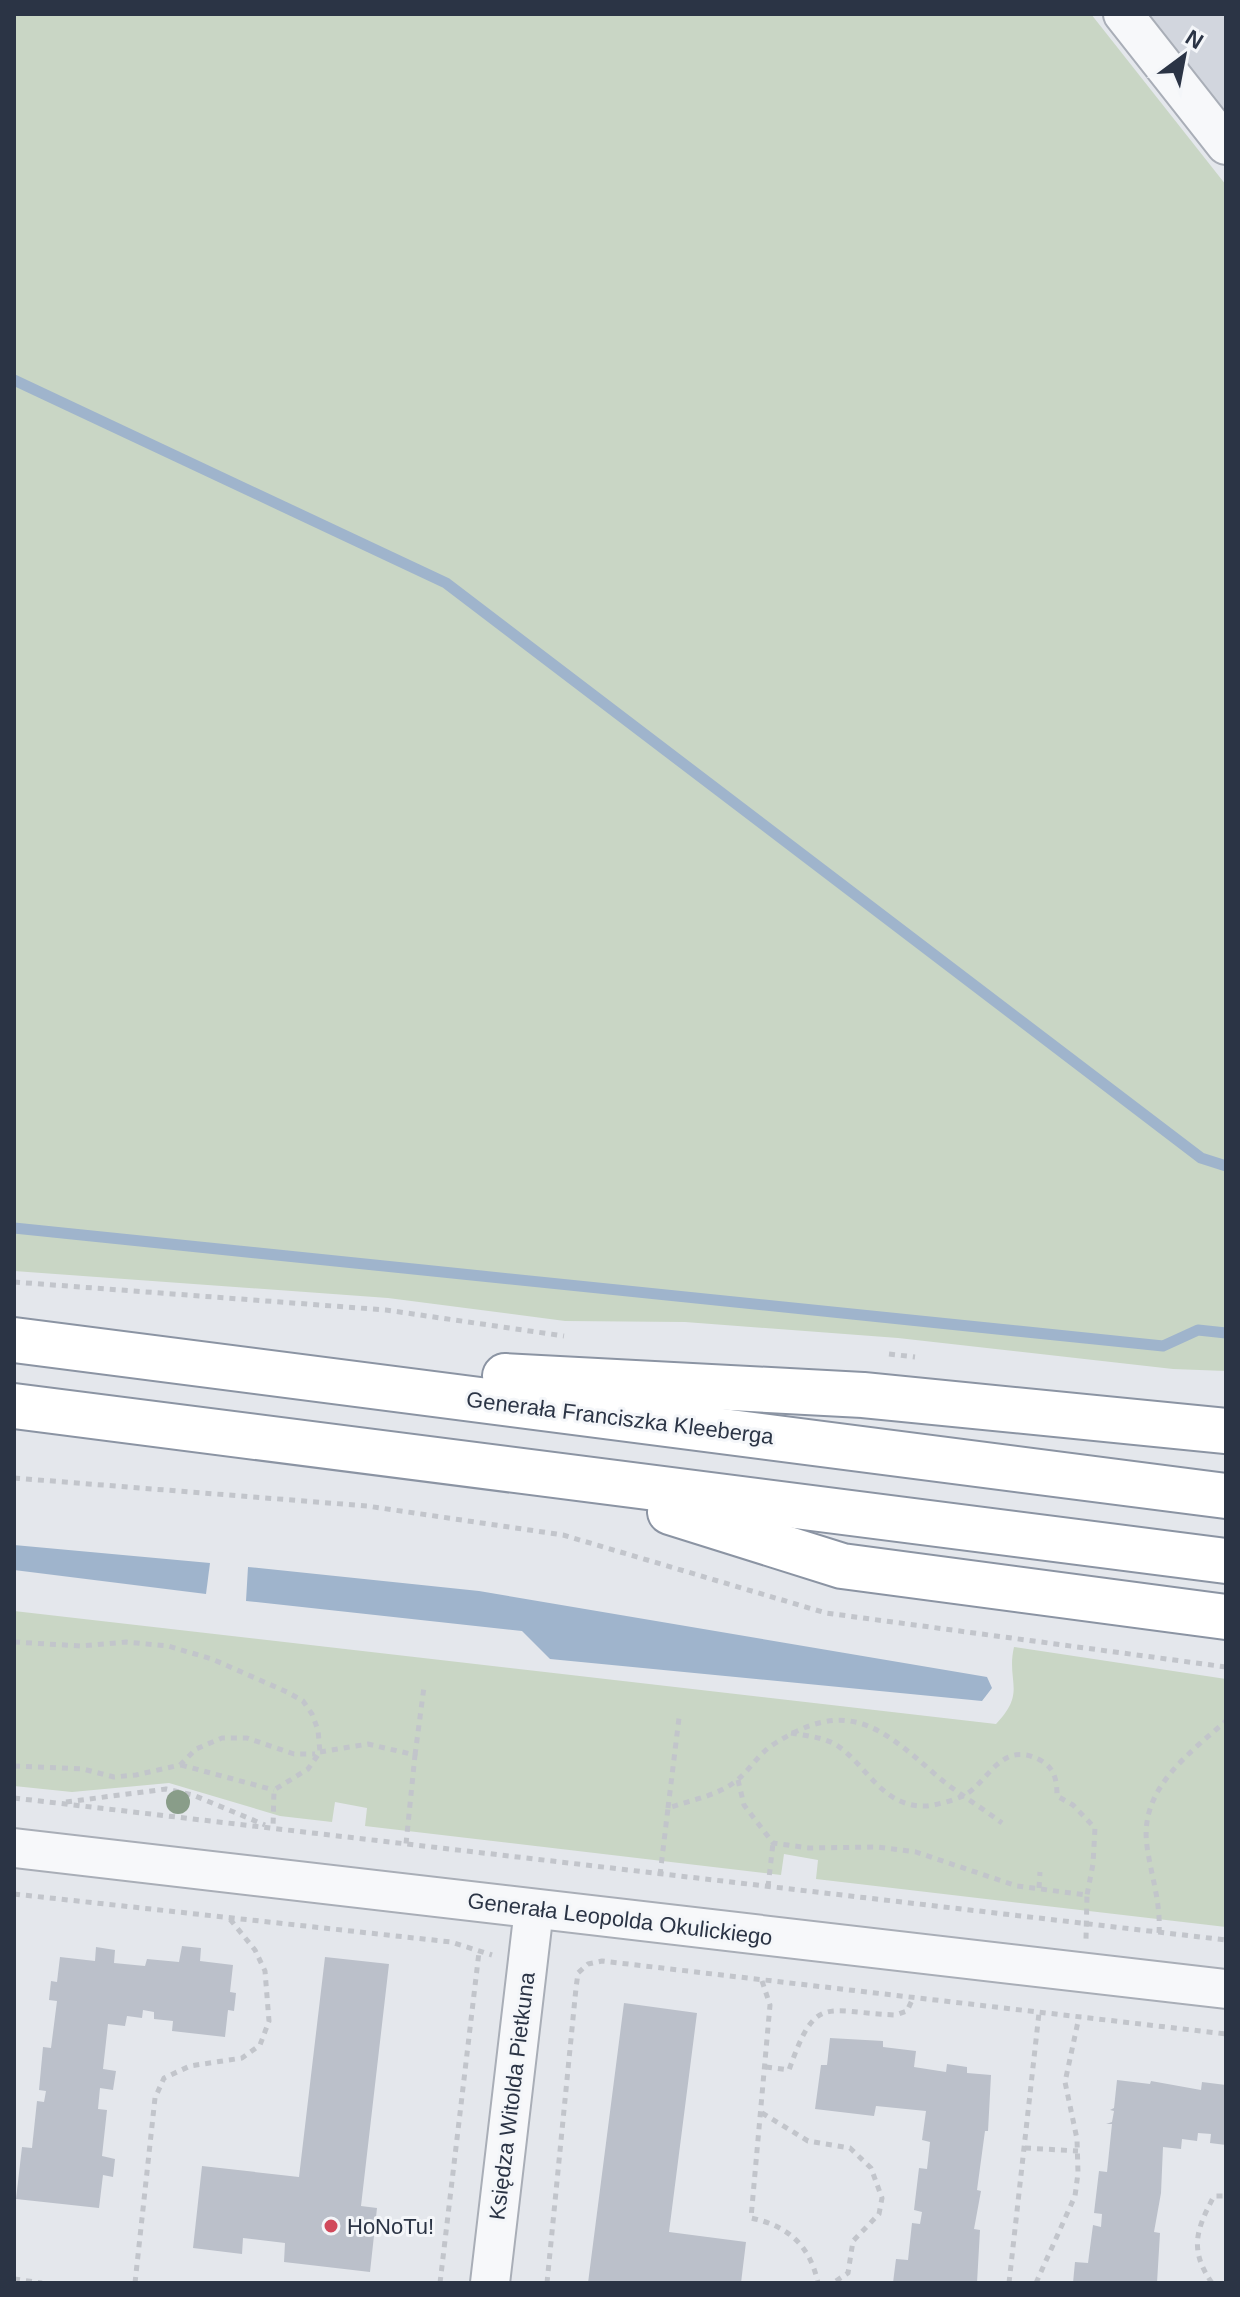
<svg xmlns="http://www.w3.org/2000/svg" width="1240" height="2297" viewBox="0 0 1240 2297" font-family="Helvetica,sans-serif">
	<style>
		.built { fill: #d2d6de }
		.green { fill: #c9d6c5 }
		.water { fill: #9fb4cc }
		.lines { fill: none; stroke-linecap: round; stroke-linejoin: round }
		.stream { stroke: #9fb4cc; stroke-width: 11 }
		.building { fill: #bbc0ca }
		.minor-casing { stroke: #a9aeb7; stroke-width: 42 }
		.trunk-casing { stroke: #8b94a3; stroke-width: 48 }
		.path { stroke: #c2c5cb; stroke-width: 5; stroke-dasharray: 6 6; stroke-linecap: butt }
		.minor { stroke: #f7f8fa; stroke-width: 38 }
		.trunk { stroke: #fff; stroke-width: 44 }
		.tree { fill: #899d89 }
		.poi-dot { fill: #d1495b; stroke: #f4f6f9; stroke-width: 3 }
		.labels { text-anchor: middle; dominant-baseline: central; stroke-width: 6; stroke-linejoin: round; paint-order: stroke }
		.street-label { font-size: 22px; fill: #2b3445; stroke: #f4f6f9 }
		.poi-label { font-size: 22px; fill: #2b3445; stroke: #f4f6f9; text-anchor: start }
	</style>
	<rect width="100%" height="100%" fill="#e4e7ec"/>
	<path class="built" d="M 1147,14 L 1226,14 L 1226,115 Z"/>
	<g class="green">
		<path d="M 14,14 L 1091,14 L 1226,185 L 1226,1371 L 1173,1369 L 898,1338 L 685,1322 L 565,1321 L 388,1298 L 14,1271 Z"/>
		<path d="M 14,1611 L 996,1724 C 1027,1692 1006,1682 1014,1647 L 1226,1679 L 1226,1927 L 816,1879 L 818,1860 L 784,1854 L 781,1875 L 365,1826 L 367,1808 L 335,1802 L 332,1822 L 280,1816 L 169,1783 L 72,1792 L 14,1786 Z"/>
	</g>
	<g class="water">
		<path d="M 14,1545 L 210,1563 L 206,1594 L 14,1570 Z"/>
		<path d="M 248,1567 L 479,1591 L 987,1677 L 992,1688 L 982,1701 L 550,1659 L 522,1631 L 246,1601 Z"/>
	</g>
	<g class="lines">
		<g class="stream">
			<path d="M 14,380 L 446,583 L 1201,1158 L 1226,1166"/>
			<path d="M 14,1228 L 1163,1346 L 1198,1330 L 1226,1333"/>
		</g>
	</g>
	<g class="building">
		<path d="M 182,1946 L 201,1948 L 200,1961 L 233,1965 L 230,1992 L 236,1993 L 234,2011 L 228,2010 L 225,2037 L 172,2031 L 173,2021 L 154,2019 L 154,2012 L 143,2010 L 142,2018 L 127,2016 L 125,2026 L 108,2024 L 103,2069 L 116,2071 L 113,2090 L 100,2088 L 98,2109 L 107,2110 L 102,2156 L 115,2159 L 113,2177 L 103,2175 L 99,2208 L 16,2199 L 22,2147 L 32,2148 L 37,2101 L 44,2102 L 46,2091 L 39,2090 L 43,2047 L 51,2048 L 57,2001 L 49,2000 L 51,1981 L 57,1982 L 60,1957 L 95,1961 L 96,1947 L 115,1950 L 114,1963 L 145,1966 L 147,1959 L 179,1962 Z"/>
		<path d="M 325,1957 L 389,1964 L 361,2206 L 377,2208 L 370,2272 L 284,2262 L 285,2243 L 243,2238 L 242,2254 L 193,2248 L 202,2166 L 299,2177 Z"/>
		<path d="M 624,2003 L 697,2013 L 669,2232 L 746,2242 L 741,2283 L 588,2283 Z"/>
		<path d="M 830,2038 L 883,2041 L 883,2047 L 916,2051 L 914,2067 L 946,2072 L 947,2064 L 967,2067 L 967,2073 L 991,2075 L 988,2131 L 985,2131 L 977,2190 L 981,2191 L 974,2229 L 980,2230 L 977,2283 L 893,2283 L 896,2259 L 908,2260 L 912,2223 L 920,2224 L 922,2212 L 914,2210 L 919,2168 L 927,2169 L 930,2142 L 922,2140 L 926,2111 L 876,2106 L 874,2116 L 815,2109 L 821,2065 L 827,2065 Z"/>
		<path d="M 1117,2080 L 1150,2084 L 1151,2081 L 1201,2090 L 1202,2082 L 1226,2085 L 1226,2145 L 1210,2143 L 1211,2134 L 1198,2133 L 1197,2141 L 1182,2139 L 1181,2149 L 1163,2147 L 1161,2193 L 1154,2232 L 1160,2233 L 1157,2283 L 1073,2283 L 1075,2262 L 1088,2263 L 1093,2225 L 1101,2227 L 1102,2214 L 1094,2213 L 1099,2171 L 1107,2172 L 1112,2124 L 1106,2124 L 1112,2122 L 1114,2111 L 1110,2110 L 1114,2108 Z"/>
	</g>
	<g class="lines">
		<g class="minor-casing">
			<g id="minor">
				<path d="M 1123,14 L 1226,145"/>
				<path d="M 14,1848 L 1226,1989"/>
				<path d="M 490,2283 L 534,1909"/>
			</g>
		</g>
		<g class="trunk-casing">
			<g id="trunk">
				<path d="M 14,1340 L 1226,1496"/>
				<path d="M 505,1376 L 863,1395 L 1226,1431"/>
				<path d="M 14,1406 L 1226,1561"/>
				<path d="M 670,1512 L 842,1566 L 1226,1617"/>
			</g>
		</g>
		<g class="path">
			<path d="M 14,1282 L 386,1310 L 564,1336"/>
			<path d="M 889,1354 L 915,1357"/>
			<path d="M 14,1478 L 367,1506 L 563,1535 L 826,1613 L 1226,1667"/>
			<path d="M 14,1642 L 81,1646 L 126,1642 L 168,1646 L 212,1659 L 287,1692 L 303,1701 L 312,1714 L 318,1730 L 320,1752 L 308,1769 L 274,1790 L 273,1828"/>
			<path d="M 791,1733 C 807,1736 824,1737 838,1746 C 868,1767 883,1808 927,1806 C 937,1805 954,1800 963,1796 C 988,1784 1000,1739 1040,1760 C 1055,1768 1057,1781 1057,1796 L 1073,1805 L 1095,1828 L 1093,1864 L 1087,1895"/>
			<path d="M 320,1752 L 368,1744 L 415,1755 L 406,1844"/>
			<path d="M 415,1755 L 424,1687"/>
			<path d="M 181,1765 L 274,1790"/>
			<path d="M 14,1766 L 83,1769 L 114,1777 L 136,1775 L 180,1765 L 196,1749 L 222,1738 L 247,1738 L 294,1754 L 315,1754"/>
			<path d="M 738,1780 L 744,1805 L 773,1843 L 809,1848 L 877,1847 L 916,1852 L 1017,1886 L 1087,1895 L 1086,1939"/>
			<path d="M 14,1798 L 1226,1940"/>
			<path d="M 66,1802 L 166,1789 L 193,1795 L 265,1825"/>
			<path d="M 668,1808 L 679,1718"/>
			<path d="M 660,1875 L 668,1808 C 691,1800 717,1796 736,1781 C 749,1771 757,1756 771,1746 C 845,1697 878,1724 937,1776 C 957,1793 981,1807 1002,1823"/>
			<path d="M 768,1887 L 773,1843"/>
			<path d="M 1039,1888 L 1040,1872"/>
			<path d="M 14,1894 L 451,1942 L 492,1955"/>
			<path d="M 1159,1933 C 1161,1902 1151,1876 1147,1846 C 1139,1790 1187,1755 1226,1721"/>
			<path d="M 762,1981 L 770,2005 L 751,2218 C 789,2226 810,2246 818,2283"/>
			<path d="M 766,2067 L 789,2070 C 816,1993 824,2012 895,2015 L 907,2011 L 913,1998"/>
			<path d="M 762,2113 L 808,2141 L 850,2148 L 871,2168 L 882,2198 L 879,2214 L 853,2241 L 848,2273 L 833,2283"/>
			<path d="M 1025,2148 L 1078,2151"/>
			<path d="M 14,2279 L 42,2283"/>
			<path d="M 135,2283 L 155,2098 L 164,2078 L 190,2066 L 242,2058 L 260,2045 L 269,2021 L 265,1971 L 255,1950 L 229,1918"/>
			<path d="M 440,2283 L 479,1952"/>
			<path d="M 547,2283 L 576,1988 L 578,1973 L 588,1964 L 602,1961 L 1226,2034"/>
			<path d="M 1009,2283 L 1039,2013"/>
			<path d="M 1036,2283 L 1075,2196 L 1078,2173 L 1077,2139 L 1065,2082 L 1079,2017"/>
			<path d="M 1212,2283 C 1189,2250 1196,2230 1214,2196 L 1226,2196"/>
		</g>
		<use href="#minor" class="minor"/>
		<use href="#trunk" class="trunk"/>
	</g>
	<circle class="tree" cx="178" cy="1802" r="12"/>
	<circle class="poi-dot" cx="331" cy="2226" r="8"/>
	<g class="labels">
		<g class="street-label">
			<text transform="translate(620 1418) rotate(7)">Generała Franciszka Kleeberga</text>
			<text transform="translate(620 1919) rotate(7)">Generała Leopolda Okulickiego</text>
			<text transform="translate(512 2096) rotate(-83)">Księdza Witolda Pietkuna</text>
		</g>
		<g class="poi-label">
			<text x="347" y="2226">HoNoTu!</text>
		</g>
	</g>
	<rect width="1240" height="2297" fill="none" stroke="#2b3445" stroke-width="32"/>
	<g transform="translate(1184 56) rotate(32)" stroke="#f4f6f9" stroke-width="6" paint-order="stroke">
	<path d="M0-6L14 30L0 20L-14 30Z" fill="#2b3445"/>
	<text y="-12" font-size="22" font-weight="bold" text-anchor="middle" fill="#2b3445">N</text>
	</g>
</svg>
